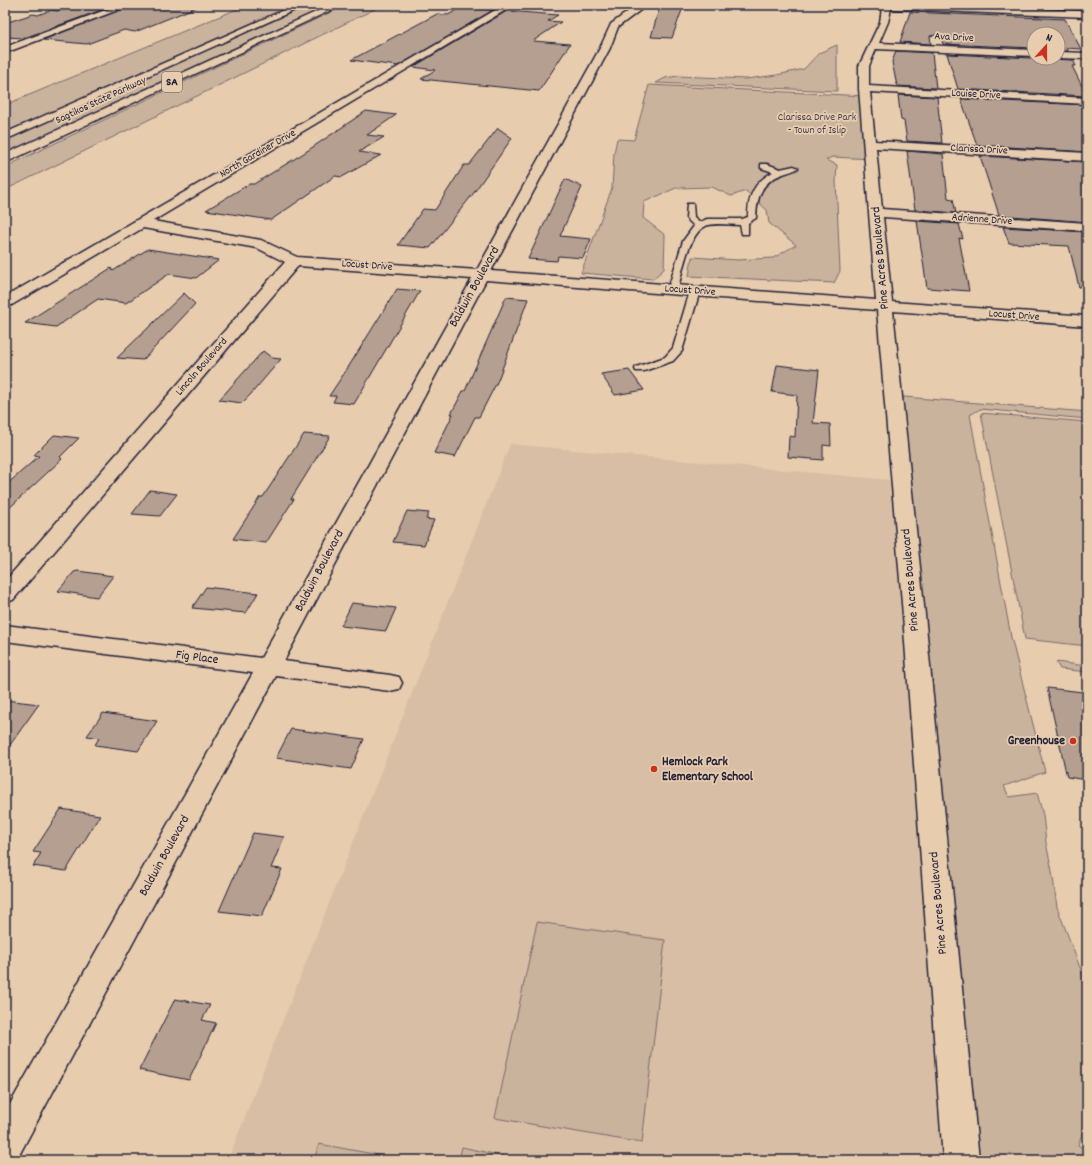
<svg xmlns="http://www.w3.org/2000/svg" width="1092" height="1165" viewBox="0 0 1092 1165" font-family="Dekko,sans-serif">
	<style>
		.built { fill: #d8bea5 }
		.green { fill: #cab39d; stroke: #766a6c }
		.building { fill: #b49f90; stroke: #22223b }
		.lines { fill: none; stroke-linecap: round; stroke-linejoin: round }
		.lane-casing { stroke: #22223b; stroke-width: 3 }
		.street-casing { stroke: #22223b; stroke-width: 3 }
		.highway-casing { stroke: #22223b; stroke-width: 3 }
		.lane { fill: #e7ccae; fill-rule: evenodd }
		.street { fill: #e7ccae; fill-rule: evenodd }
		.highway { fill: #e7ccae; fill-rule: evenodd }
		.poi-dot { fill: #c8321e; stroke: #e7ccae; stroke-width: 1.5 }
		.labels { text-anchor: middle; dominant-baseline: central; stroke-width: 3.5; stroke-linejoin: round; paint-order: stroke }
		.far-street-label { font-size: 11px; fill: #22223b; stroke: #e7ccae }
		.far-park-label { font-size: 11px; fill: #443f4f; stroke: #e7ccae }
		.shield { fill: #e7ccae; stroke: #5d555e; stroke-width: 1 }
		.shield-label { font-size: 12px; font-weight: bold; fill: #22223b }
		.street-label { font-size: 13px; fill: #22223b; stroke: #e7ccae }
		.poi-label { font-size: 13px; font-weight: bold; fill: #22223b; stroke: #e7ccae; text-anchor: end }
	</style>
	<rect width="100%" height="100%" fill="#e7ccae"/>
	<filter id="ink" filterUnits="userSpaceOnUse"><feTurbulence type="fractalNoise" baseFrequency=".025" numOctaves="2"/><feDisplacementMap in="SourceGraphic" scale="8" xChannelSelector="R" yChannelSelector="G"/><feConvolveMatrix kernelMatrix="1 2 1 2 8 2 1 2 1" color-interpolation-filters="sRGB"/></filter>
	<g filter="url(#ink)">
		<path class="built" d="M 510,444 L 900,481 L 961,1160 L 228,1160 Z"/>
		<g class="green">
			<path d="M 247,5 L 295,5 L 5,132 L 5,105 Z"/>
			<path d="M 309,5 L 331,5 L 5,154 L 5,141 Z"/>
			<path d="M 346,5 L 383,5 L 5,190 L 5,167 Z"/>
			<path d="M 837,45 L 837,91 L 656,83 L 665,78 L 678,76 L 746,79 L 777,75 L 804,69 L 819,53 Z"/>
			<path d="M 649,85 L 865,96 L 872,159 L 832,157 L 826,160 L 837,165 L 836,180 L 840,271 L 834,283 L 689,276 L 692,257 L 738,260 L 773,258 L 796,245 L 769,223 L 767,210 L 746,191 L 731,196 L 712,187 L 676,188 L 644,202 L 643,218 L 665,235 L 664,269 L 653,279 L 581,273 L 612,188 L 614,153 L 617,139 L 634,140 Z"/>
			<path d="M 892,396 L 1087,412 L 1087,419 L 980,409 L 970,415 L 1011,637 L 1045,772 L 1004,786 L 1009,797 L 1037,793 L 1043,815 L 1046,843 L 1052,871 L 1057,907 L 1087,986 L 1087,1120 L 1078,1145 L 1087,1151 L 1087,1160 L 961,1160 Z"/>
			<path d="M 981,413 L 1087,422 L 1087,646 L 1025,639 Z"/>
			<path d="M 1056,662 L 1087,666 L 1087,672 L 1060,669 Z"/>
			<path d="M 537,922 L 665,940 L 642,1143 L 495,1118 Z"/>
			<path d="M 319,1144 L 406,1160 L 314,1160 Z"/>
			<path d="M 462,1147 L 520,1160 L 459,1160 Z"/>
		</g>
		<g class="building">
			<path d="M 75,5 L 115,5 L 24,38 L 5,37 L 5,23 L 33,14 L 38,15 L 51,10 L 57,11 Z"/>
			<path d="M 132,5 L 199,6 L 135,32 L 124,30 L 116,33 L 87,44 L 43,40 Z"/>
			<path d="M 660,6 L 683,7 L 672,38 L 651,37 Z"/>
			<path d="M 462,7 L 493,10 L 398,66 L 351,60 L 437,14 L 448,15 Z"/>
			<path d="M 507,11 L 558,15 L 548,21 L 561,22 L 533,41 L 570,44 L 539,91 L 421,79 L 435,70 L 413,67 Z"/>
			<path d="M 910,12 L 1065,19 L 1081,49 L 1066,48 L 1068,51 L 1058,51 L 1058,34 L 1034,34 L 1034,48 L 943,44 L 940,34 L 930,36 L 931,44 L 900,42 Z"/>
			<path d="M 896,51 L 932,53 L 936,88 L 897,86 L 892,62 Z"/>
			<path d="M 947,54 L 1073,60 L 1076,66 L 1072,66 L 1087,96 L 958,89 Z"/>
			<path d="M 898,95 L 937,97 L 942,143 L 907,141 L 904,121 L 901,120 Z"/>
			<path d="M 961,99 L 1087,105 L 1087,152 L 977,145 Z"/>
			<path d="M 366,111 L 396,115 L 367,135 L 384,137 L 359,152 L 381,155 L 342,177 L 335,176 L 271,220 L 206,210 L 249,184 L 254,184 L 304,153 Z"/>
			<path d="M 498,128 L 512,138 L 473,194 L 430,248 L 398,245 L 423,209 L 435,210 L 464,165 L 469,165 Z"/>
			<path d="M 907,151 L 943,154 L 948,198 L 953,199 L 956,213 L 915,210 Z"/>
			<path d="M 980,156 L 1087,162 L 1087,222 L 999,215 Z"/>
			<path d="M 565,179 L 582,187 L 560,236 L 591,239 L 583,258 L 558,256 L 557,261 L 528,259 Z"/>
			<path d="M 917,221 L 959,224 L 963,239 L 959,238 L 969,291 L 927,288 Z"/>
			<path d="M 1003,227 L 1087,232 L 1087,286 L 1079,287 L 1069,246 L 1009,243 Z"/>
			<path d="M 148,249 L 219,260 L 196,278 L 169,274 L 126,303 L 98,299 L 56,327 L 25,323 L 111,268 L 113,271 Z"/>
			<path d="M 397,289 L 420,291 L 354,404 L 333,402 L 336,396 L 329,396 L 349,366 Z"/>
			<path d="M 184,293 L 195,304 L 143,360 L 117,358 Z"/>
			<path d="M 506,297 L 528,299 L 498,380 L 479,417 L 475,417 L 455,457 L 434,453 L 453,414 L 451,414 L 463,391 L 465,391 Z"/>
			<path d="M 263,351 L 272,358 L 281,359 L 251,394 L 242,403 L 219,400 Z"/>
			<path d="M 777,365 L 819,370 L 813,423 L 830,424 L 831,446 L 823,445 L 823,460 L 788,457 L 789,436 L 795,437 L 797,395 L 772,392 Z"/>
			<path d="M 629,370 L 644,390 L 615,395 L 601,374 Z"/>
			<path d="M 304,434 L 330,436 L 291,499 L 294,499 L 266,543 L 233,539 L 260,497 L 263,497 Z"/>
			<path d="M 54,435 L 79,438 L 60,457 L 62,459 L 5,512 L 5,486 L 39,456 L 34,455 Z"/>
			<path d="M 150,490 L 177,494 L 160,516 L 132,514 Z"/>
			<path d="M 407,511 L 429,513 L 426,519 L 434,520 L 424,545 L 393,542 Z"/>
			<path d="M 78,571 L 113,576 L 97,597 L 58,591 L 74,572 Z"/>
			<path d="M 206,587 L 258,593 L 246,613 L 192,608 Z"/>
			<path d="M 352,603 L 396,608 L 386,631 L 341,626 Z"/>
			<path d="M 1047,688 L 1083,692 L 1087,706 L 1087,780 L 1067,777 Z"/>
			<path d="M 5,700 L 39,704 L 5,752 Z"/>
			<path d="M 103,713 L 157,721 L 138,751 L 95,745 L 99,738 L 87,736 Z"/>
			<path d="M 291,729 L 364,739 L 351,769 L 276,758 Z"/>
			<path d="M 61,809 L 100,815 L 66,871 L 33,866 L 41,853 L 33,852 Z"/>
			<path d="M 253,833 L 284,837 L 271,868 L 282,869 L 262,916 L 219,911 Z"/>
			<path d="M 175,999 L 210,1005 L 202,1020 L 216,1023 L 189,1080 L 139,1070 Z"/>
		</g>
		<g class="lines">
			<g class="lane-casing">
				<g id="lane">
					<path d="M 761,164 L 767,164 L 780,169 L 794,166 L 798,168 C 794,171 788,172 783,174 C 761,182 757,196 756,218 L 748,223 L 748,234 L 742,234 L 740,225 C 730,225 718,223 709,225 C 689,229 682,273 678,289 L 676,291 L 670,291 L 668,289 L 683,241 L 694,226 L 686,218 L 687,204 L 693,204 L 694,217 L 700,222 L 707,219 L 742,219 L 748,217 C 748,196 754,182 773,172 L 761,168 Z"/>
					<path d="M 695,288 L 700,291 L 682,351 L 673,361 L 644,371 L 636,371 L 635,369 L 636,367 L 665,357 L 673,348 L 690,291 Z"/>
				</g>
			</g>
			<g class="street-casing">
				<g id="street">
					<path d="M 119,5 L 131,5 L 5,53 L 5,47 Z"/>
					<path d="M 504,5 L 514,5 L 153,221 L 261,240 L 297,257 L 477,270 L 600,48 L 611,24 L 637,5 L 647,5 L 618,27 L 610,48 L 491,271 L 876,300 L 859,89 L 859,66 L 880,22 L 882,8 L 861,8 L 857,5 L 926,5 L 1087,11 L 1087,17 L 891,9 L 888,22 L 879,43 L 1034,50 L 1034,56 L 876,49 L 869,66 L 869,86 L 1087,98 L 1087,104 L 870,92 L 875,141 L 1087,153 L 1087,161 L 876,148 L 882,209 L 1087,223 L 1087,231 L 883,217 L 892,302 L 1087,316 L 1087,326 L 893,311 L 925,615 L 979,1160 L 943,1160 L 903,615 L 877,310 L 486,280 L 284,661 L 390,675 L 399,677 L 402,683 L 399,689 L 390,691 L 276,676 L 17,1159 L 5,1160 L 5,1113 L 253,673 L 5,641 L 5,625 L 261,658 L 472,279 L 298,266 L 13,600 L 5,602 L 5,581 L 285,262 L 257,248 L 143,228 L 10,306 L 5,308 L 5,297 Z"/>
					<path d="M 1058,52 L 1087,53 L 1087,59 L 1058,58 Z"/>
				</g>
			</g>
			<g class="highway-casing">
				<g id="highway">
					<path d="M 295,5 L 306,5 L 5,140 L 5,133 Z"/>
					<path d="M 331,5 L 342,5 L 5,163 L 5,154 Z"/>
				</g>
			</g>
			<use href="#lane" class="lane"/>
			<use href="#street" class="street"/>
			<use href="#highway" class="highway"/>
		</g>
	</g>
	<g class="poi-dot">
		<circle cx="1073" cy="741" r="4"/>
		<circle cx="654" cy="769" r="4"/>
	</g>
	<g class="labels">
		<g class="far-street-label">
			<text transform="translate(954 38) rotate(3)">Ava Drive</text>
			<text transform="translate(976 95) rotate(3)">Louise Drive</text>
			<text transform="translate(101 101) rotate(-25)">Sagtikos State Parkway</text>
			<text transform="translate(979 150) rotate(3)">Clarissa Drive</text>
			<text transform="translate(258 154) rotate(-30)">North Gardiner Drive</text>
			<text transform="translate(982 220) rotate(4)">Adrienne Drive</text>
			<text transform="translate(367 266) rotate(4)">Locust Drive</text>
			<text transform="translate(690 291) rotate(4)">Locust Drive</text>
			<text transform="translate(1014 316) rotate(4)">Locust Drive</text>
			<text transform="translate(202 367) rotate(-49)">Lincoln Boulevard</text>
		</g>
		<g class="far-park-label">
			<text x="817" y="118">Clarissa Drive Park<tspan x="817" dy="13">- Town of Islip</tspan></text>
		</g>
		<rect class="shield" x="162" y="72" width="20" height="20" rx="3"/>
		<g class="shield-label">
			<text x="172" y="82">SA</text>
		</g>
		<g class="street-label">
			<text transform="translate(881 258) rotate(-95)">Pine Acres Boulevard</text>
			<text transform="translate(475 287) rotate(-61)">Baldwin Boulevard</text>
			<text transform="translate(320 571) rotate(-62)">Baldwin Boulevard</text>
			<text transform="translate(911 580) rotate(-95)">Pine Acres Boulevard</text>
			<text transform="translate(197 658) rotate(7)">Fig Place</text>
			<text transform="translate(165 856) rotate(-61)">Baldwin Boulevard</text>
			<text transform="translate(939 903) rotate(-95)">Pine Acres Boulevard</text>
		</g>
		<g class="poi-label">
			<text x="1065" y="741">Greenhouse</text>
			<text x="662" y="762" text-anchor="start">Hemlock Park<tspan x="662" dy="15">Elementary School</tspan></text>
		</g>
	</g>
	<rect width="1092" height="1165" fill="none" stroke="#e7ccae" stroke-width="20"/>
	<rect x="10" y="10" width="1072" height="1145" fill="none" stroke="#22223b" stroke-width="1.5" filter="url(#ink)"/>
	<g transform="translate(1046 46) rotate(21)"><circle r="19" fill="#e7ccae" stroke="#988880"/>
	<path d="M0-3L7 15L0 10L-7 15Z" fill="#c8321e"/>
	<text y="-6" font-size="11" font-weight="bold" text-anchor="middle" fill="#22223b">N</text>
	</g>
</svg>
